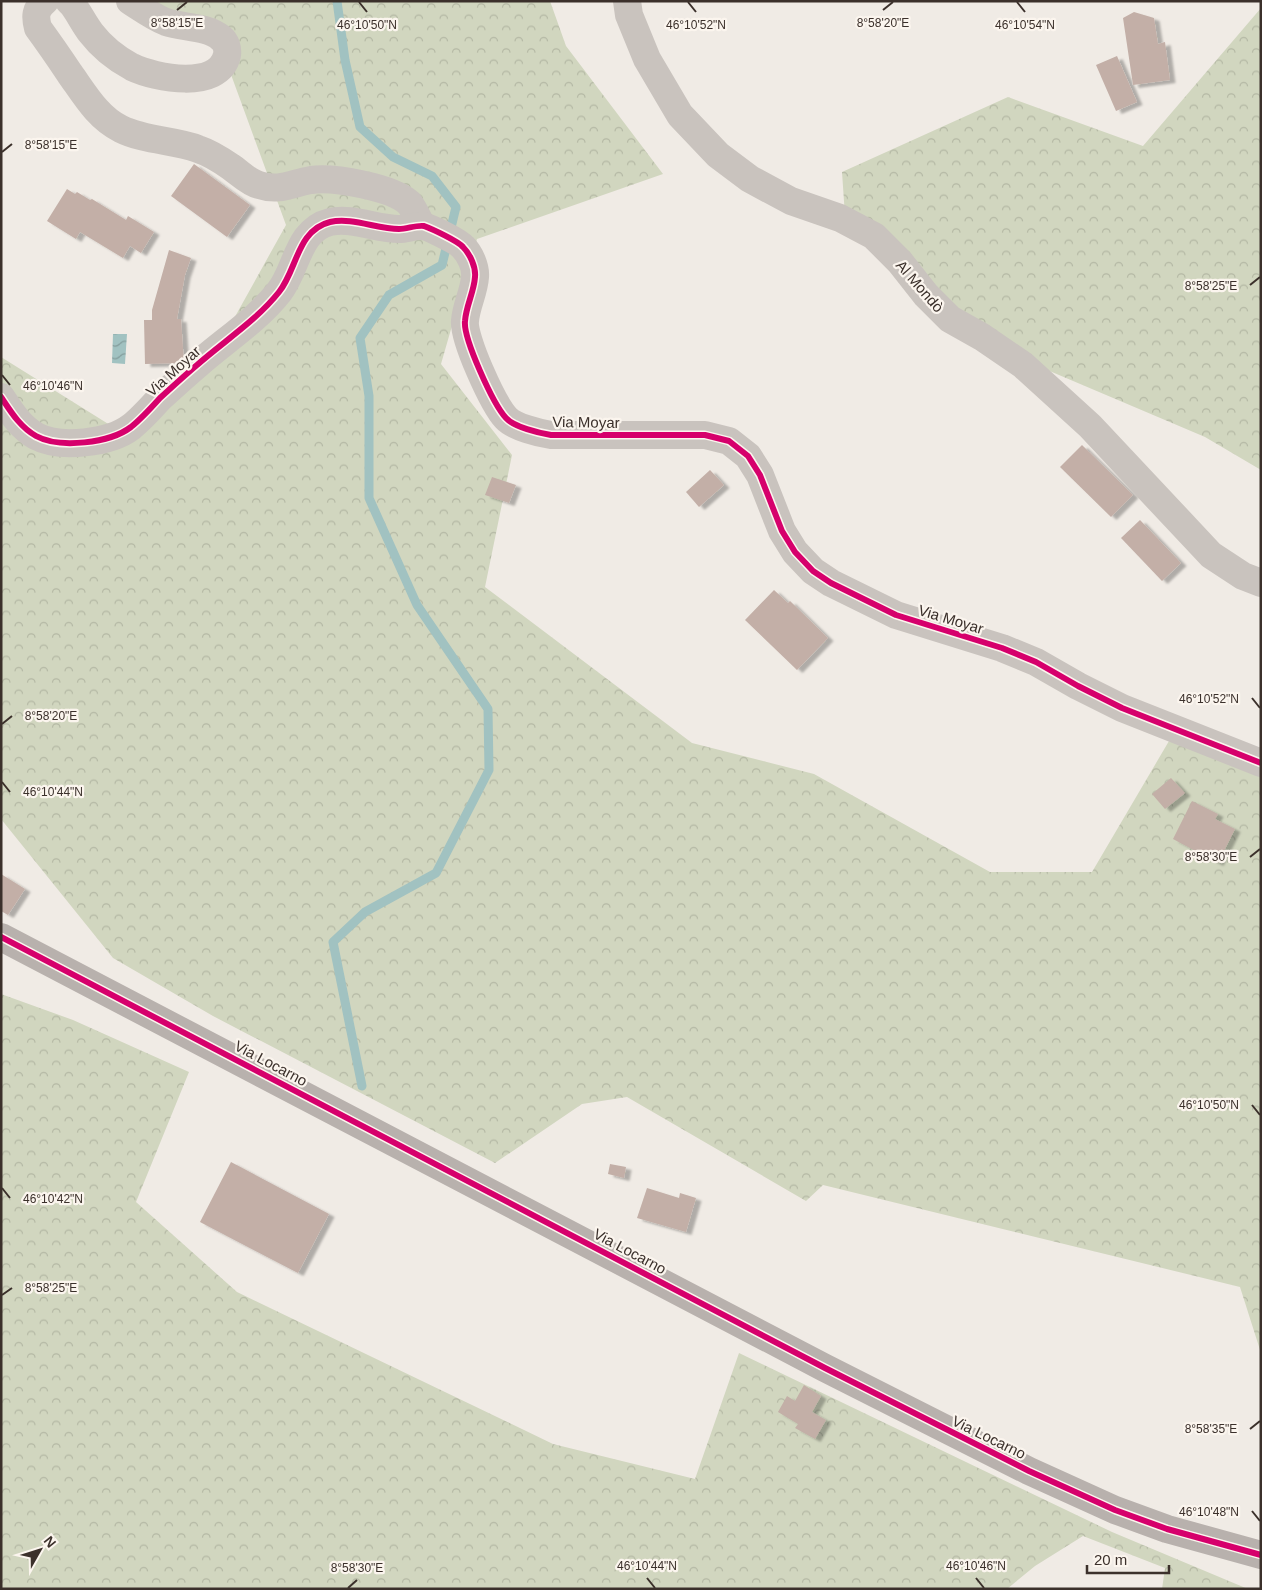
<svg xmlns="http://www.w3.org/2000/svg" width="1262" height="1590" viewBox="0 0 1262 1590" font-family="Arial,sans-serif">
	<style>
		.forest { fill: url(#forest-crowns) }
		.water { fill: url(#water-waves) }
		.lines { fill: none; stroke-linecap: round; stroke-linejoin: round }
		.stream { stroke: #a1c2c1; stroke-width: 9 }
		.building { fill: #c3afa7; filter: url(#shadow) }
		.minor { stroke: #c9c3be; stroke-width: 28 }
		.major { stroke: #b8b1ad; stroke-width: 28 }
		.cycleway-casing { stroke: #fbf5ee; stroke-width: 9 }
		.cycleway { stroke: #d6006c; stroke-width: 6 }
		.ticks { fill: none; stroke: #3b302b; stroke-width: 2 }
		.labels { text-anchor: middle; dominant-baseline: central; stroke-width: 4.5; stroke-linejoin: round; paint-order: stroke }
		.street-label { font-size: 15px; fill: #3b302b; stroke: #fbf5ee }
		.ticks-label { font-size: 12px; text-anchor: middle; fill: #3b302b; stroke: #fbf5ee; stroke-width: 4.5; stroke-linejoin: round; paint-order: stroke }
	</style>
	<defs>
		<pattern id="forest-crowns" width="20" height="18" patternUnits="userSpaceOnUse" patternTransform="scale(1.25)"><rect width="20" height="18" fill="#d1d6bf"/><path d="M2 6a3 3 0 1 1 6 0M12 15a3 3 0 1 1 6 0" fill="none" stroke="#b4b8a4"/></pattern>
		<pattern id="water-waves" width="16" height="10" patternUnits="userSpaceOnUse" patternTransform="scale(1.25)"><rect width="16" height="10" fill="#a1c2c1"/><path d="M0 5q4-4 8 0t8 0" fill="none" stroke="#849e9d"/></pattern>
		<filter id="shadow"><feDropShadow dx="5.5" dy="3" stdDeviation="1" flood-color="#0004"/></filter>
	</defs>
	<rect width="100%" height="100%" fill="#f0ebe5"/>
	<g class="forest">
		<path d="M 145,1 L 550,1 L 566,46 L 663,174 L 477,239 L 441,364 L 512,455 L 485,587 L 692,743 L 814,774 L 990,872 L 1092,872 L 1169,741 L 1261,767 L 1261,1353 L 1240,1287 L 823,1185 L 806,1201 L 627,1097 L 582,1104 L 495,1163 L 213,1016 L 113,958 L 1,819 L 1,357 L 126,435 L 227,331 L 286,225 L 218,39 Z"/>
		<path d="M 1261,8 L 1261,470 L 1205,437 L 1014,356 L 845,216 L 842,172 L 1008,97 L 1143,146 Z"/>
		<path d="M 1,994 L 73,1020 L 189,1072 L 136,1202 L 237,1292 L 553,1444 L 695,1479 L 739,1353 L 1112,1532 L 1248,1589 L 1162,1589 L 1165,1568 L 1083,1536 L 1035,1566 L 1007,1589 L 1,1589 Z"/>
	</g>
	<path class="water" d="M 113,334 L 127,334 L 125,364 L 112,363 Z"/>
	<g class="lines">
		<path class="stream" d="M 337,1 L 345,60 L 360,127 L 393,157 L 432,176 L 456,207 L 442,265 L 389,295 L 360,338 L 369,396 L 369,498 L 417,605 L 488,709 L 489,770 L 436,873 L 365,912 L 333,942 L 362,1086"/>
	</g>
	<g class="building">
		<path d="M 1134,12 L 1154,18 L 1158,44 L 1165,42 L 1170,80 L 1133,85 L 1123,18 Z"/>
		<path d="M 1117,56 L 1137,102 L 1116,111 L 1096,65 Z"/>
		<path d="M 194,164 L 250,205 L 227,237 L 171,196 Z"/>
		<path d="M 67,189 L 75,194 L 77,192 L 90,200 L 92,199 L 126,220 L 128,216 L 154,232 L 141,253 L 130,246 L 123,258 L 80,232 L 76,239 L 47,221 Z"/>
		<path d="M 169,250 L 191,258 L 185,275 L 177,319 L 181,319 L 184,363 L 145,364 L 144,320 L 152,320 L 152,310 Z"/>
		<path d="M 1082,445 L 1133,495 L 1111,517 L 1060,467 Z"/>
		<path d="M 710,470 L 724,485 L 699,507 L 686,492 Z"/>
		<path d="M 492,477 L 516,485 L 509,503 L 485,495 Z"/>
		<path d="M 1140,520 L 1181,563 L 1162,581 L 1121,538 Z"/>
		<path d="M 774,590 L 788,603 L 790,601 L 828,638 L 797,670 L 745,620 Z"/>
		<path d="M 1171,778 L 1185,793 L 1165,809 L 1152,794 Z"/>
		<path d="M 1192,801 L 1218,814 L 1215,819 L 1235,829 L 1218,863 L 1173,839 Z"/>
		<path d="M 1,874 L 25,889 L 8,915 L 1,911 Z"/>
		<path d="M 231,1162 L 329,1214 L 298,1273 L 200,1222 Z"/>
		<path d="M 610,1164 L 626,1167 L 624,1178 L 608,1174 Z"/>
		<path d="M 647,1188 L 679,1198 L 680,1193 L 696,1198 L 686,1232 L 637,1218 Z"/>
		<path d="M 804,1385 L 821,1396 L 812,1412 L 826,1420 L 815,1439 L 795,1428 L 798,1424 L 778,1412 L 787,1396 L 795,1401 Z"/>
	</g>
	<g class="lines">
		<g class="minor">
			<path d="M 45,1 C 35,9 35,17 38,28 C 49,43 60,59 70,74 C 85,95 98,118 121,129 C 145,141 175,140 198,149 C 210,153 221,160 231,167 C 240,173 248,182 259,185 C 280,192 292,183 311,180 C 334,177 392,187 409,203 C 414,209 418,219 422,226"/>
			<path d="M 69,1 L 72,4 C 79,13 84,24 91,33 C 101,46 117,59 132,67 C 155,78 219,91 227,55 C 228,49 226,42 221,38 C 207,26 183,28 166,22 C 153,17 141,8 130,1"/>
			<path d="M 627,1 L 629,15 L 647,59 L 680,115 L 718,155 L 750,179 L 791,201 L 840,218 L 874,236 L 900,262 L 926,295 L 950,319 L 982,337 L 1023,365 L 1090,426 L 1211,555 L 1243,576 L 1261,583"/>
			<path d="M 1,397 C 11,412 20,427 36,436 C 60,449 110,443 131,427 C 141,419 151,408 160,398 C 172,387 184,376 197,365 C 224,341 256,321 279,292 C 297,270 297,230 330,222 C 352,217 377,229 399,229 C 407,229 416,225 424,226 C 432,229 458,241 463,247 C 470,254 476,267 475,277 C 474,292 466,306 465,321 C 463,338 493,404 506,418 C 514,427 539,433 551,435 L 705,435 L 729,441 L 748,456 L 760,475 L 782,531 L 795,552 L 813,571 L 831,583 L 896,615 L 1002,648 L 1036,662 L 1078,686 L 1122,708 L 1261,763"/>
		</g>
		<path class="major" d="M 1,937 L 825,1368 L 1029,1471 L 1115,1510 L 1167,1529 L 1261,1555"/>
		<g class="cycleway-casing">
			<g id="cycleway">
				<path d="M 1,397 C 11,412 20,427 36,436 C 60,449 110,443 131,427 C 141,419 151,408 160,398 C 172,387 184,376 197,365 C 224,341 256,321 279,292 C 297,270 297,230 330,222 C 352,217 377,229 399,229 C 407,229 416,225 424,226 C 432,229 458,241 463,247 C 470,254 476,267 475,277 C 474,292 466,306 465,321 C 463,338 493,404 506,418 C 514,427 539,433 551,435 L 705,435 L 729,441 L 748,456 L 760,475 L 782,531 L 795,552 L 813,571 L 831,583 L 896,615 L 1002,648 L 1036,662 L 1078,686 L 1122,708 L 1261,763"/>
				<path d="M 1,937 L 825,1368 L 1029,1471 L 1115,1510 L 1167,1529 L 1261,1555"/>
			</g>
		</g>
		<use href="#cycleway" class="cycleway"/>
	</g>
	<path class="ticks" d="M 359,2 L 367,12M 688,2 L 696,12M 1017,2 L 1025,12M 177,10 L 187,2M 883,10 L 893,2M 2,152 L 12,144M 1250,285 L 1260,277M 2,375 L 10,385M 1252,698 L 1260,708M 2,724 L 12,716M 2,782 L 10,792M 1250,857 L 1260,849M 1252,1105 L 1260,1115M 2,1188 L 10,1198M 2,1295 L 12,1288M 1250,1429 L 1260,1421M 1252,1511 L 1260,1521M 647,1578 L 655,1588M 976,1578 L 984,1588M 348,1588 L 357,1580"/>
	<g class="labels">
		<g class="street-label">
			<text transform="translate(920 286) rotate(49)">Al Mondò</text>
			<text transform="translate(173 371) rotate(-42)">Via Moyar</text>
			<text transform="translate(586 422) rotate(1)">Via Moyar</text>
			<text transform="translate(951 619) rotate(17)">Via Moyar</text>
			<text transform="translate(271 1063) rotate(28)">Via Locarno</text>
			<text transform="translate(630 1251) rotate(28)">Via Locarno</text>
			<text transform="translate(989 1437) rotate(26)">Via Locarno</text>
		</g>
	</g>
	<g class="ticks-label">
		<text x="177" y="27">8°58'15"E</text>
		<text x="883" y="27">8°58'20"E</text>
		<text x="367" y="29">46°10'50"N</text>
		<text x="696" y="29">46°10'52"N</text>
		<text x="1025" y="29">46°10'54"N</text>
		<text x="51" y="149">8°58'15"E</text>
		<text x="1211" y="290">8°58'25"E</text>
		<text x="53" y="390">46°10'46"N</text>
		<text x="1209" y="703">46°10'52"N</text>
		<text x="51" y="720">8°58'20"E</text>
		<text x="53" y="796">46°10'44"N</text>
		<text x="1211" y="861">8°58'30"E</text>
		<text x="1209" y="1109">46°10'50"N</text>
		<text x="53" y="1203">46°10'42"N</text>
		<text x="51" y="1292">8°58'25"E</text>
		<text x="1211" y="1433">8°58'35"E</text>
		<text x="1209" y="1516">46°10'48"N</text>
		<text x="647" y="1570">46°10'44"N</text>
		<text x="976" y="1570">46°10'46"N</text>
		<text x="357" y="1572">8°58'30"E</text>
	</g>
	<rect width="1262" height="1590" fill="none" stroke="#3b302b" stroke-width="5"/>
	<g transform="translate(40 1550) rotate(51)" stroke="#fbf5ee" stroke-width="4" paint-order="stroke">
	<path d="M0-4L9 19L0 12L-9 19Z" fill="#3b302b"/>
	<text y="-8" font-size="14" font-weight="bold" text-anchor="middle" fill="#3b302b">N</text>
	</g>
	<path d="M1087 1565v8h82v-8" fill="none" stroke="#3b302b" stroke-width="2.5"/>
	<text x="1094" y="1565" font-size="15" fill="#3b302b" stroke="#fbf5ee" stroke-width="4" paint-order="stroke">20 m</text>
</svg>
